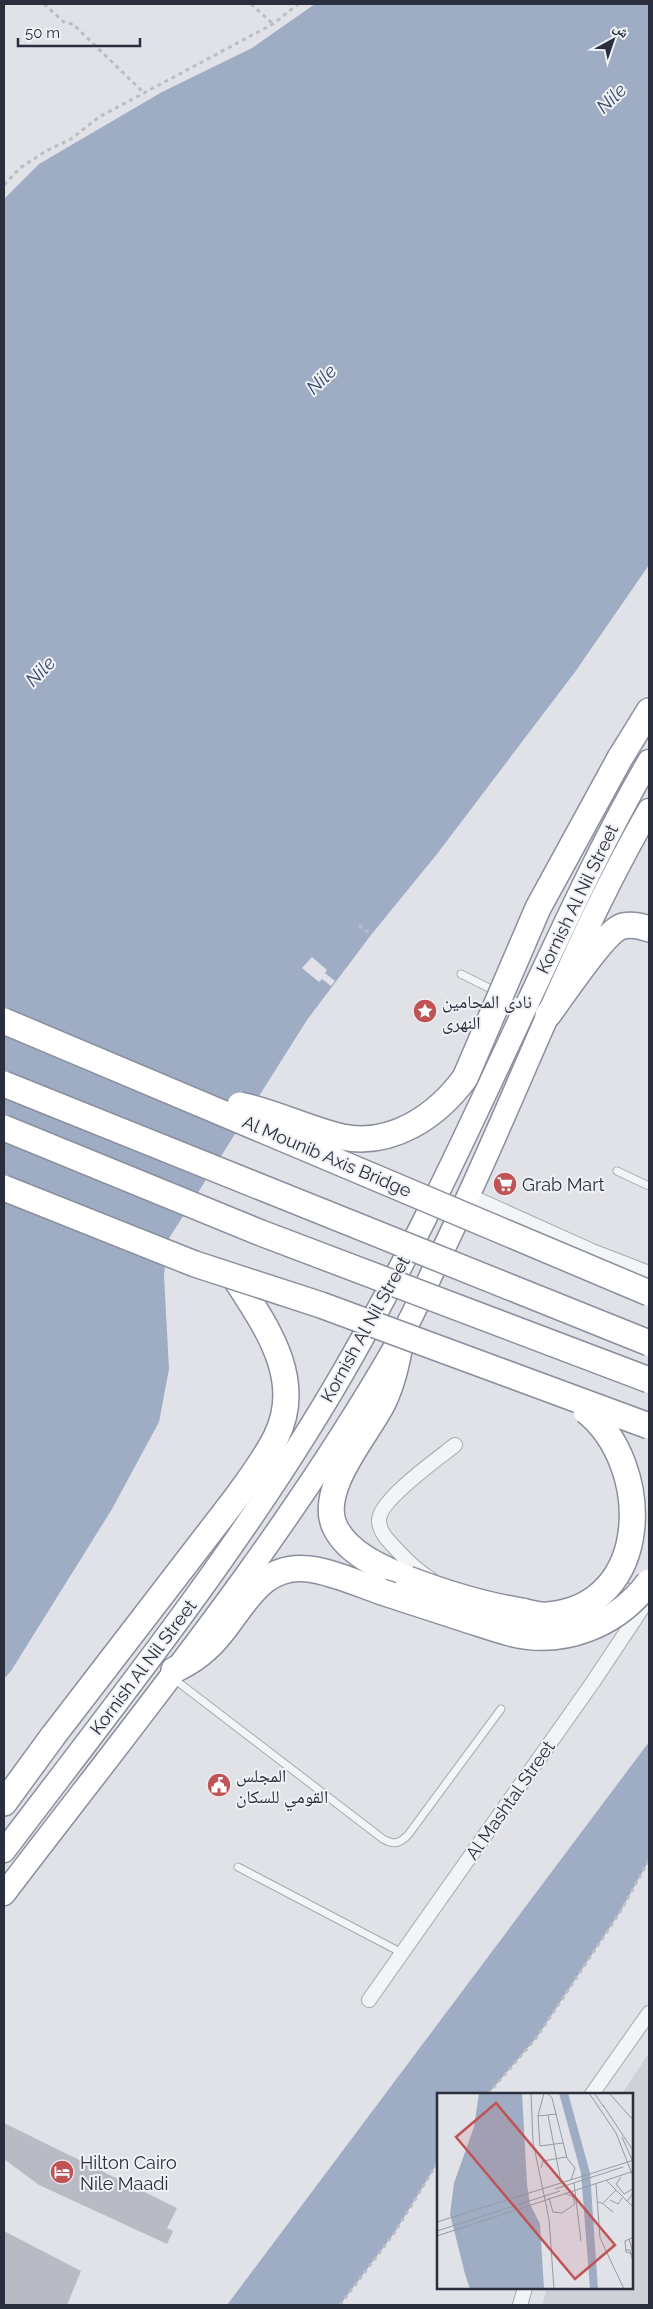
<svg xmlns="http://www.w3.org/2000/svg" width="653" height="2309" viewBox="0 0 653 2309" font-family="Raleway,'Noto Naskh Arabic',sans-serif">
	<style>
		.built { fill: #cfd1d9 }
		.water { fill: #9fadc4 }
		.pier { fill: #e0e2e8 }
		.building { fill: #b8bbc4 }
		.lines { fill: none; stroke-linecap: round; stroke-linejoin: round }
		.service-casing { stroke: #a6a9b1; stroke-width: 9 }
		.minor-casing { stroke: #a6a9b1; stroke-width: 16 }
		.trunk-casing { stroke: #898f9d; stroke-width: 25 }
		.motorway-casing { stroke: #898f9d; stroke-width: 28 }
		.path { stroke: #bbbdc2; stroke-width: 3; stroke-dasharray: 4 4; stroke-linecap: butt }
		.service { stroke: #f3f4f6; stroke-width: 7 }
		.minor { stroke: #f3f4f6; stroke-width: 14 }
		.trunk { stroke: #fff; stroke-width: 22 }
		.motorway { stroke: #fff; stroke-width: 25 }
		.motorway-bridge-casing { stroke: #898f9d; stroke-width: 28; stroke-linecap: butt }
		.motorway-bridge { stroke: #fff; stroke-width: 25 }
		.labels { text-anchor: middle; dominant-baseline: central; stroke-width: 4; stroke-linejoin: round; paint-order: stroke }
		.street-label { font-size: 18px; fill: #2b2f3d; stroke: #f0f1f5 }
		.poi-label { font-size: 18px; fill: #2b2f3d; stroke: #f0f1f5; text-anchor: start }
		.water-label { font-size: 19px; font-style: italic; fill: #394a6d; stroke: #f0f1f5 }
		.inset-road { fill: none; stroke: #989aa4; stroke-width: 1 }
		.view { fill: #bf5356; fill-opacity: 0.15; stroke: #bf5356; stroke-width: 2.5 }
		.inset-edge { fill: none; stroke: #2b2f3d; stroke-width: 2.5 }
	</style>
	<rect width="100%" height="100%" fill="#e0e2e8"/>
	<path class="built" d="M 649,2053 L 649,2305 L 542,2305 L 547,2288 L 632,2288 L 632,2094 L 622,2094 Z"/>
	<g class="water">
		<path d="M 315,4 L 649,4 L 649,565 L 575,672 L 437,854 L 371,935 L 307,1020 L 168,1240 L 164,1275 L 169,1369 L 159,1422 L 112,1509 L 11,1671 L 4,1679 L 4,199 L 39,164 L 162,92 L 252,48 Z"/>
		<path d="M 649,1742 L 649,1860 L 620,1912 L 537,2037 L 488,2094 L 438,2094 L 438,2162 L 395,2232 L 340,2305 L 227,2305 Z"/>
	</g>
	<path class="pier" d="M 312,957 L 327,970 L 325,973 L 335,981 L 331,986 L 322,979 L 319,982 L 302,968 Z"/>
	<g class="building">
		<path d="M 4,2123 L 177,2208 L 167,2228 L 173,2231 L 167,2244 L 39,2185 L 4,2159 Z"/>
		<path d="M 4,2231 L 81,2271 L 67,2305 L 4,2305 Z"/>
	</g>
	<g class="lines">
		<g class="service-casing">
			<g id="service">
				<path d="M 461,974 L 523,1005"/>
				<path d="M 617,1171 L 649,1186"/>
				<path d="M 174,1679 L 383,1839 C 394,1845 399,1844 408,1835 L 501,1709"/>
				<path d="M 238,1867 L 402,1953"/>
			</g>
		</g>
		<g class="minor-casing">
			<g id="minor">
				<path d="M 470,1196 L 592,1251 L 649,1273"/>
				<path d="M 432,1580 C 419,1572 407,1561 397,1550 C 389,1541 379,1533 379,1520 C 379,1500 439,1458 455,1445"/>
				<path d="M 604,1600 C 622,1590 624,1586 642,1598"/>
				<path d="M 369,2000 L 593,1682 L 649,1598"/>
				<path d="M 592,2094 L 649,2013"/>
				<path d="M 520,2305 L 525,2288"/>
			</g>
		</g>
		<g class="trunk-casing">
			<g id="trunk">
				<path d="M 4,1851 C 126,1690 253,1532 353,1355 C 418,1240 473,1120 529,1000 C 567,919 604,838 649,761"/>
				<path d="M 4,1894 C 141,1714 287,1537 399,1340 C 415,1312 427,1283 441,1254 C 513,1107 567,952 649,810"/>
			</g>
		</g>
		<g class="motorway-casing">
			<g id="motorway">
				<path d="M 620,758 L 649,711"/>
				<path d="M 548,1015 C 561,998 605,930 623,926 C 632,924 641,926 649,929"/>
				<path d="M 401,1337 C 398,1360 393,1382 383,1403 C 367,1435 317,1490 335,1527 C 348,1554 382,1568 408,1579"/>
				<path d="M 174,1670 C 194,1661 209,1649 222,1632 C 246,1602 263,1563 309,1569 C 333,1572 359,1584 382,1592"/>
				<path d="M 4,1803 L 53,1736 L 236,1498 C 250,1479 265,1459 276,1437 C 305,1379 265,1325 235,1278"/>
			</g>
		</g>
		<g class="path">
			<path d="M 44,4 L 65,23 L 73,24 L 144,93"/>
			<path d="M 251,4 L 273,24"/>
			<path d="M 4,185 L 20,168 L 46,151 L 71,139 L 99,117 L 273,24 L 298,4"/>
			<path d="M 359,925 L 371,935"/>
			<path d="M 488,2094 L 537,2037 L 620,1912 L 649,1860"/>
			<path d="M 340,2305 L 395,2232 L 438,2162"/>
		</g>
		<use href="#service" class="service"/>
		<use href="#minor" class="minor"/>
		<use href="#trunk" class="trunk"/>
		<use href="#motorway" class="motorway"/>
		<g class="motorway-bridge-casing">
			<g id="motorway-bridge">
				<path d="M 4,1021 L 649,1293"/>
				<path d="M 4,1084 L 649,1343"/>
				<path d="M 240,1105 C 275,1112 307,1129 342,1137 C 392,1147 437,1116 465,1078 L 538,908 L 620,758"/>
				<path d="M 4,1128 L 261,1233 L 649,1380"/>
				<path d="M 4,1188 L 195,1264 L 321,1305 L 649,1426"/>
				<path d="M 408,1579 C 445,1593 482,1605 522,1611 C 530,1613 540,1616 548,1615 C 653,1606 653,1465 586,1411"/>
				<path d="M 382,1592 C 409,1601 435,1609 462,1618 C 478,1623 494,1629 510,1633 C 563,1647 617,1625 649,1582"/>
			</g>
		</g>
		<use href="#motorway-bridge" class="motorway-bridge"/>
	</g>
	<defs>
		<g id="sight-disc" transform="scale(1.25)"><circle r="9.5" fill="#bf5356" stroke="#f0f1f5"/><path d="M0-6L1.8-2.2L6-1.7L2.9 1.2L3.7 5.4L0 3.3L-3.7 5.4L-2.9 1.2L-6-1.7L-1.8-2.2Z" fill="#fff"/></g>
		<g id="supermarket-disc" transform="scale(1.25)"><circle r="9.5" fill="#bf5356" stroke="#f0f1f5"/><path d="M-6-5.5h2.5l.6 2H6L4.5 2H-2.5L-4.4-4H-6ZM-1.5 3.2a1.3 1.3 0 1 0 .1 0ZM3 3.2a1.3 1.3 0 1 0 .1 0Z" fill="#fff"/></g>
		<g id="civic-disc" transform="scale(1.25)"><circle r="9.5" fill="#bf5356" stroke="#f0f1f5"/><path d="M-.6-6.5H3V-4.5H.6V-3L4-1V1h2V6H-6V1h2V-1L-.6-3ZM-1.2 2.5V6h2.4V2.5Z" fill="#fff"/></g>
		<g id="hotel-disc" transform="scale(1.25)"><circle r="9.5" fill="#bf5356" stroke="#f0f1f5"/><path d="M-6-4.5h1.5V1H6V5H4.5V3h-9V5H-6ZM-4 0a1.8 1.8 0 1 1 3.6 0ZM.5 0V-2.5h3Q6-2.5 6 0Z" fill="#fff"/></g>
	</defs>
	<g fill-rule="evenodd">
		<use href="#sight-disc" x="425" y="1011"/>
		<use href="#supermarket-disc" x="505" y="1184"/>
		<use href="#civic-disc" x="219" y="1785"/>
		<use href="#hotel-disc" x="62" y="2172"/>
	</g>
	<g class="labels">
		<g class="street-label">
			<text transform="translate(577 899) rotate(-64)">Kornish Al Nil Street</text>
			<text transform="translate(327 1156) rotate(23)">Al Mounib Axis Bridge</text>
			<text transform="translate(365 1329) rotate(-61)">Kornish Al Nil Street</text>
			<text transform="translate(143 1667) rotate(-53)">Kornish Al Nil Street</text>
			<text transform="translate(510 1800) rotate(-55)">Al Mashtal Street</text>
		</g>
		<g class="poi-label">
			<text x="442" y="1001">نادى المحامين<tspan x="442" dy="21">النهرى</tspan></text>
			<text x="522" y="1184">Grab Mart</text>
			<text x="236" y="1775">المجلس<tspan x="236" dy="21">القومي للسكان</tspan></text>
			<text x="80" y="2162">Hilton Cairo<tspan x="80" dy="21">Nile Maadi</tspan></text>
		</g>
		<g class="water-label">
			<text transform="translate(611 98) rotate(-44)">Nile</text>
			<text transform="translate(321 379) rotate(-44)">Nile</text>
			<text transform="translate(40 671) rotate(-46)">Nile</text>
		</g>
	</g>
	<g transform="translate(437 2093)">
		<rect width="196" height="196" fill="#e0e2e8"/>
		<path d="M 42,0 L 85,0 L 90,91 L 93,111 L 103,131 L 107,196 L 33,196 L 28,181 L 13,121 L 17,90 L 37,34 ZM 122,0 L 131,0 L 153,80 L 161,196 L 153,196 L 144,80 Z" fill="#9fadc4"/>
		<path class="inset-road" d="M 94,0 L 96,49 L 112,126 L 117,196M 110,0 L 115,5 L 130,65M 152,0 L 179,40 L 197,86M 157,0 L 167,14M 172,0 L 197,28M 166,12 L 197,59M 111,22 L 124,89M 101,23 L 120,21M 185,44 L 197,71M 103,53 L 101,23 L 107,0M 103,53 L 126,50M 104,75 L 106,68 L 129,64 L 138,75 L 134,87M 184,84 L 179,91 L 187,101 L 197,95M 169,87 L 190,108M 137,90 L 144,148M 159,91 L 163,145 L 187,196M 118,96 L 186,74M 197,99 L 190,108 L 197,115M 112,105 L 116,119 L 125,120 L 138,111 L 136,104 L 128,100M 173,107 L 181,111 L 185,105M 160,109 L 165,110 L 176,119M 166,110 L 179,97M 0,129 L 197,67M 0,138 L 123,98M 0,143 L 197,78M 192,146 L 196,160 L 193,161M 189,157 L 193,157 L 197,172M 193,160 L 189,159 L 188,148 L 197,144"/>
		<path class="view" d="M 59,10 L 178,152 L 138,186 L 19,44 Z"/>
		<rect width="196" height="196" class="inset-edge"/>
	</g>
	<rect width="653" height="2309" fill="none" stroke="#2b2f3d" stroke-width="10"/>
	<g transform="translate(613 40) rotate(40)" stroke="#f0f1f5" stroke-width="4" paint-order="stroke">
	<path d="M0-4L9 19L0 12L-9 19Z" fill="#2b2f3d"/>
	<text y="-8" font-size="14" font-weight="bold" text-anchor="middle" fill="#2b2f3d">ش</text>
	</g>
	<path d="M18 38v8h122v-8" fill="none" stroke="#2b2f3d" stroke-width="2.5"/>
	<text x="25" y="38" font-size="15" fill="#2b2f3d" stroke="#f0f1f5" stroke-width="4" paint-order="stroke">50 m</text>
</svg>
